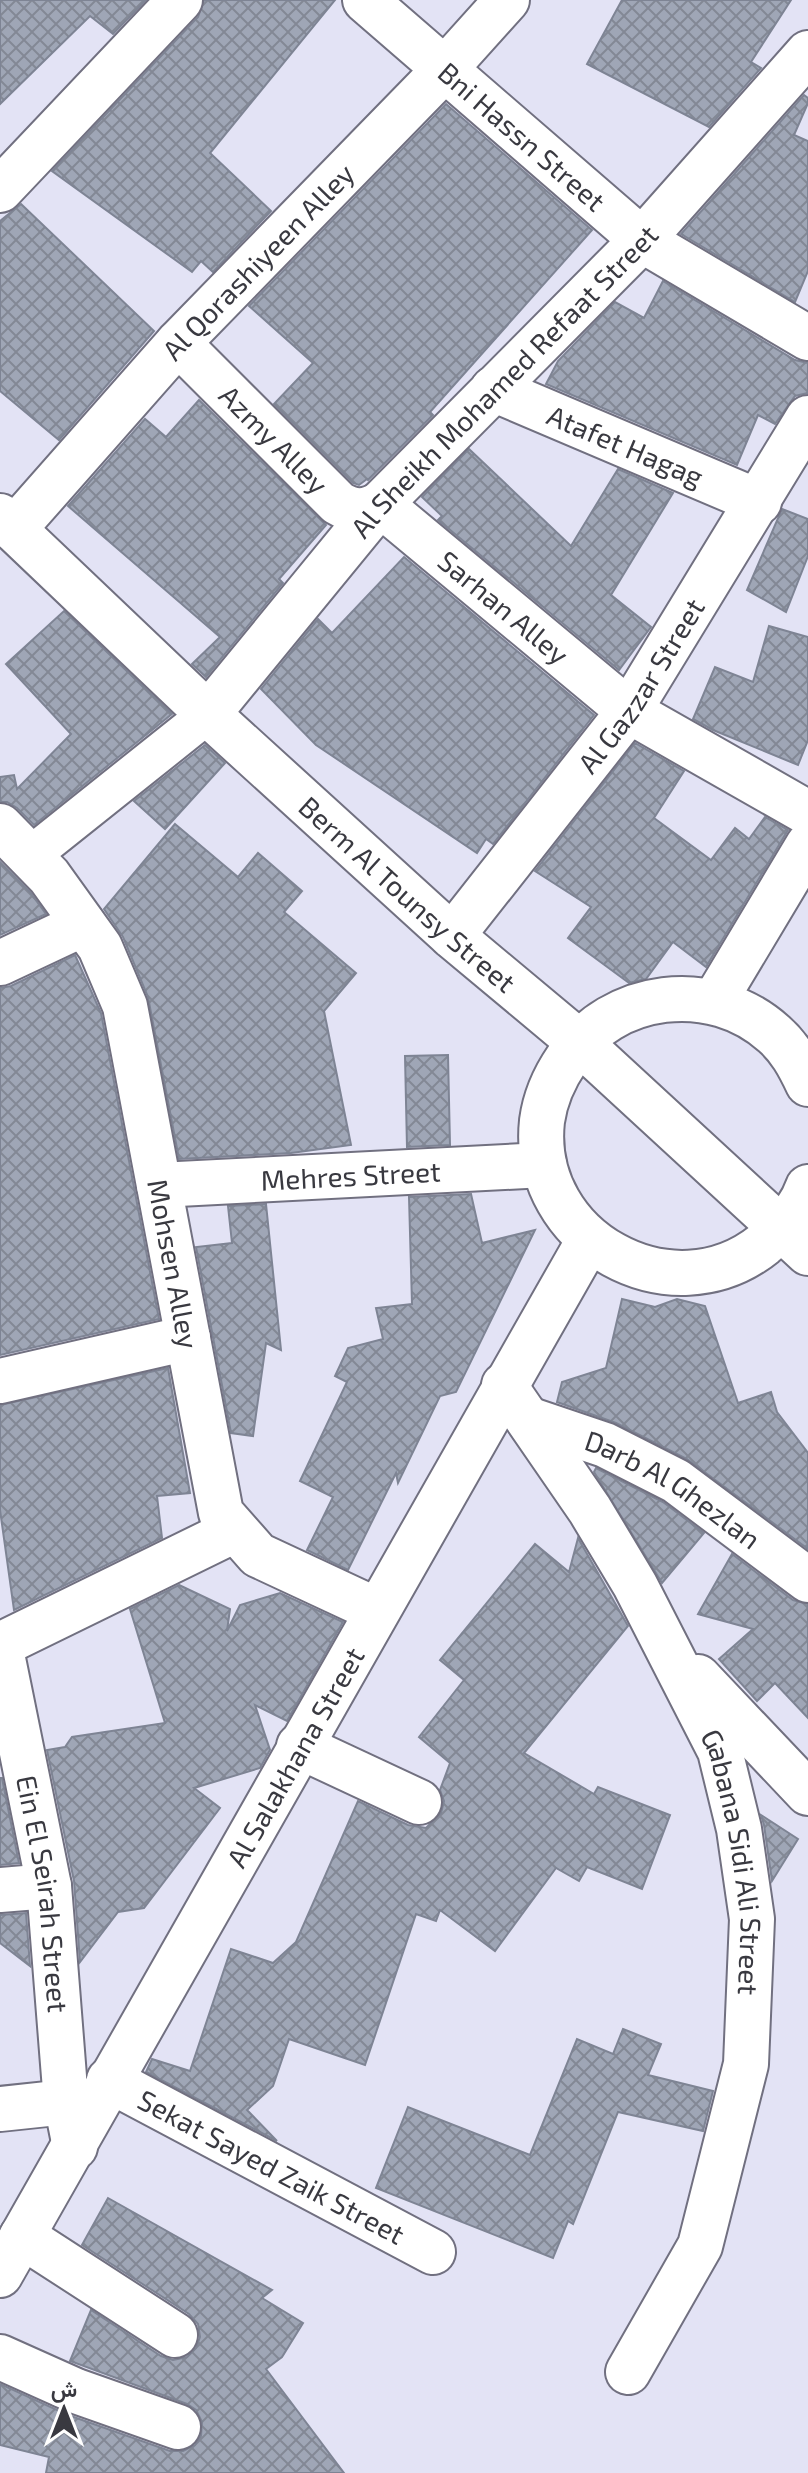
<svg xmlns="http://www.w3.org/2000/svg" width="808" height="2473" viewBox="0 0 808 2473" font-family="'Exo 2',Vazirmatn,sans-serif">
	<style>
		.building { fill: url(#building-cross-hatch); stroke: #7e8494; stroke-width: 2 }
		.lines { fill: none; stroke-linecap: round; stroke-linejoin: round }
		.pedestrian-casing { stroke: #717080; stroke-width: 42 }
		.minor-casing { stroke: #717080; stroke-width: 48 }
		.tertiary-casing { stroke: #717080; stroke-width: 48 }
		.primary-casing { stroke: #717080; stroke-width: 48 }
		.pedestrian { stroke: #fff; stroke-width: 38 }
		.minor { stroke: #fff; stroke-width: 44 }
		.tertiary { stroke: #fff; stroke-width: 44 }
		.primary { stroke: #fff; stroke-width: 44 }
		.labels { text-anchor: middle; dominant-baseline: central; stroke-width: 6; stroke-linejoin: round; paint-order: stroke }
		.street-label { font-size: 28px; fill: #393940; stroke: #fff }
	</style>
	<defs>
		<pattern id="building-cross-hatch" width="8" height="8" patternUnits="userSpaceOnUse" patternTransform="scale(2)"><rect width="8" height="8" fill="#9fa6b6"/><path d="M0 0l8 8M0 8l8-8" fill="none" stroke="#838895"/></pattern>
	</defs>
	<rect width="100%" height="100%" fill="#e3e3f5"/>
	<g class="building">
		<path d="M 0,0 L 146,0 L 113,34 L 90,16 L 0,104 Z"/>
		<path d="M 204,0 L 335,0 L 210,153 L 271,211 L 213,272 L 201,261 L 192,272 L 52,171 L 198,17 Z"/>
		<path d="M 622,0 L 791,0 L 751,62 L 761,68 L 709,127 L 587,64 Z"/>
		<path d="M 804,95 L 808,98 L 808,103 L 794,135 L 808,141 L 808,271 L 795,302 L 681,234 Z"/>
		<path d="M 446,104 L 592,230 L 430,412 L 433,415 L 368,480 L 367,479 L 359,485 L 353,483 L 274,404 L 313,363 L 249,306 Z"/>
		<path d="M 21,204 L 154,331 L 59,440 L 0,391 L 0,221 Z"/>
		<path d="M 663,281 L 795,360 L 808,363 L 808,393 L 795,396 L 775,424 L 758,415 L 737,465 L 546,384 L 558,361 L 615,302 L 644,318 Z"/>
		<path d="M 199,400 L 326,525 L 279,579 L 283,583 L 206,677 L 192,664 L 220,637 L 68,506 L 145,419 L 166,437 Z"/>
		<path d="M 469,449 L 571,546 L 618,469 L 673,493 L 611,595 L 651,627 L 619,670 L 438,520 L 442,516 L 422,497 Z"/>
		<path d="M 782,509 L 808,519 L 808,556 L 786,612 L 747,590 Z"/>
		<path d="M 404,557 L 594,715 L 493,844 L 486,839 L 477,853 L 316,745 L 261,689 L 318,619 L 332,633 Z"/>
		<path d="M 64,611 L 172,714 L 34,825 L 17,808 L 7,802 L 0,802 L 0,777 L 14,775 L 17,789 L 71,734 L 6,664 Z"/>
		<path d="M 769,626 L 808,637 L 808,740 L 798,765 L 713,730 L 693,719 L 715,667 L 753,682 Z"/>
		<path d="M 635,743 L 684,771 L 654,818 L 711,860 L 735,828 L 749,839 L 765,817 L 788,830 L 706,967 L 673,942 L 646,979 L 629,983 L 568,938 L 591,907 L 535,871 Z"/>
		<path d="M 205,745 L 225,763 L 165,829 L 134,801 Z"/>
		<path d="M 175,824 L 238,877 L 258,853 L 302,891 L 284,912 L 356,973 L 324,1011 L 351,1145 L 291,1153 L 179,1159 L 148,997 L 123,937 L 104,909 Z"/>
		<path d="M 0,862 L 30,892 L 46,914 L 0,935 Z"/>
		<path d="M 75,955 L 101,1013 L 159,1319 L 0,1355 L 0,988 L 11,986 Z"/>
		<path d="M 448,1055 L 450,1145 L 407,1147 L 405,1056 Z"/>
		<path d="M 471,1194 L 482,1243 L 535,1230 L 456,1392 L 440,1396 L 398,1483 L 396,1473 L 348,1570 L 307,1550 L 333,1497 L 300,1481 L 347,1382 L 335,1376 L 348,1348 L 383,1339 L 376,1308 L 412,1304 L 409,1197 Z"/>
		<path d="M 266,1204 L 281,1350 L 266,1343 L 253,1436 L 231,1433 L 196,1247 L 232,1243 L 228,1206 Z"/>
		<path d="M 622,1299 L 655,1307 L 677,1299 L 705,1306 L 738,1403 L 771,1392 L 777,1412 L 808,1453 L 808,1549 L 687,1459 L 616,1423 L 557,1402 L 562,1382 L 606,1368 Z"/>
		<path d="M 168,1368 L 190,1493 L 157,1496 L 162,1538 L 14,1610 L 0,1510 L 0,1405 Z"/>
		<path d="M 596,1468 L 663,1502 L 704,1533 L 662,1583 L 594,1472 Z"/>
		<path d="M 578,1538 L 628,1626 L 524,1753 L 594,1794 L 598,1787 L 670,1815 L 642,1889 L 587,1867 L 579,1881 L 556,1868 L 495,1951 L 440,1910 L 436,1921 L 416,1914 L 365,2065 L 289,2039 L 273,2086 L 247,2110 L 277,2141 L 146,2072 L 152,2059 L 190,2071 L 231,1949 L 273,1963 L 296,1942 L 358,1801 L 408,1825 L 426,1828 L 441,1813 L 444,1801 L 440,1790 L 450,1763 L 419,1737 L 464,1680 L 440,1660 L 535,1544 L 569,1572 Z"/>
		<path d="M 732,1554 L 793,1600 L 808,1604 L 808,1718 L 775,1683 L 757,1701 L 719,1659 L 753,1629 L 698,1614 Z"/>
		<path d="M 179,1585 L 230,1609 L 227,1631 L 240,1605 L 280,1593 L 343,1622 L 287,1721 L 255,1705 L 270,1750 L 260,1768 L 194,1788 L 220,1808 L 144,1908 L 118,1912 L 80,1962 L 74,1881 L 47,1750 L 65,1747 L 72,1737 L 165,1723 L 130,1609 Z"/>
		<path d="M 0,1778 L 2,1778 L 19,1863 L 0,1865 Z"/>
		<path d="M 761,1815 L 798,1839 L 772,1881 L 764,1825 Z"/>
		<path d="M 26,1913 L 30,1966 L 0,1943 L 0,1915 Z"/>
		<path d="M 623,2029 L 661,2044 L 648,2075 L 713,2091 L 703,2131 L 618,2112 L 573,2224 L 568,2221 L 553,2258 L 376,2188 L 408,2107 L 530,2155 L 577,2039 L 613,2054 Z"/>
		<path d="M 108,2198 L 272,2290 L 262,2298 L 303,2323 L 282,2357 L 266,2369 L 344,2473 L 46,2473 L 49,2457 L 0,2445 L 0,2384 L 68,2415 L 170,2451 L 183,2451 L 195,2445 L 201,2436 L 202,2422 L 196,2410 L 187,2404 L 70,2361 L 91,2310 L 161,2356 L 173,2360 L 187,2357 L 196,2348 L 200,2337 L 198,2324 L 189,2314 L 82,2245 Z"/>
	</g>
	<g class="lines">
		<g class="pedestrian-casing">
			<path id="pedestrian" d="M 30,856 L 208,714"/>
		</g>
		<g class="minor-casing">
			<g id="minor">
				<path id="s1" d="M 365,0 L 642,240 L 808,338"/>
				<path d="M 0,190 L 180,0"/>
				<path id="s2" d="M 178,343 L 338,503 C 353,512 364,513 380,504 L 629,711 L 808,813"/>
				<path id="s3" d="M 493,389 L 759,502"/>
				<path id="s4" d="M 14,529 L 178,343 L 444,70 L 507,0"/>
				<path id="s5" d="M 208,714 L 380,504 L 642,240 L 808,53"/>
				<path id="s6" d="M 0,826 L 49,876 L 100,947 L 125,1006 L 221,1513 L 258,1555 L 376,1610"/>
				<path id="s7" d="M 452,936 L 629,711 L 808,418"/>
				<path d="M 0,963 L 83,924"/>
				<path d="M 714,1002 L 808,845"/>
				<path d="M 808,1084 C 799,1065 790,1048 774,1034 C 712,978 612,991 567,1059 C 554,1078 545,1099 542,1121 C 529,1240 672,1318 764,1244 C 783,1228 800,1210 808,1187"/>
				<path id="s8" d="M 159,1185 L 544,1165"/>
				<path d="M 0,1381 L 188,1338"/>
				<path id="s9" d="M 504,1385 L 590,1510 L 635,1585 L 720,1751 L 739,1829 L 752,1919 L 746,2064 L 700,2246 L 628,2372"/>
				<path id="s10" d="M 528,1419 L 605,1445 L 676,1481 L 808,1580"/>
				<path d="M 0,1645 L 235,1530"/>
				<path d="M 698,1677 L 808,1793"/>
				<path d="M 299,1746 L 419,1802"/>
				<path d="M 0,1890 L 49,1886"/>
				<path id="s11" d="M 109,2080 L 433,2252"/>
				<path d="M 0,2109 L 66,2102"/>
				<path d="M 22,2236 L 175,2335"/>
				<path id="s12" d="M 0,2275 L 589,1240"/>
				<path d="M 0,2357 L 76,2391 L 178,2427"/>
			</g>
		</g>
		<g class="tertiary-casing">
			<g id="tertiary">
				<path id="s13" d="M 0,1644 L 49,1886 L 66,2102 L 75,2147"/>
			</g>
		</g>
		<g class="primary-casing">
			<g id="primary">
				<path id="s14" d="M 0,516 L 208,714 L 452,936 L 579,1042 L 808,1253"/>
			</g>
		</g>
		<use href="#pedestrian" class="pedestrian"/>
		<use href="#minor" class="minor"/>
		<use href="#tertiary" class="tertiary"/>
		<use href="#primary" class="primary"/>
	</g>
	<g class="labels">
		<g class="street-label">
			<text stroke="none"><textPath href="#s1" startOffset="208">Bni Hassn Street</textPath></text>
			<text stroke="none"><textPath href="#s4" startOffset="362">Al Qorashiyeen Alley</textPath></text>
			<text stroke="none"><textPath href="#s5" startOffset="446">Al Sheikh Mohamed Refaat Street</textPath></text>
			<text stroke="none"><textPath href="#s2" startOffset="136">Azmy Alley</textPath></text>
			<text stroke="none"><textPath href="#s3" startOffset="144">Atafet Hagag</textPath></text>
			<text stroke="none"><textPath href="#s2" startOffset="432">Sarhan Alley</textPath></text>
			<text stroke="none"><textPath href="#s7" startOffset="314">Al Gazzar Street</textPath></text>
			<text stroke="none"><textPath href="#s14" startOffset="556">Berm Al Tounsy Street</textPath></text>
			<text stroke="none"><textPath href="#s8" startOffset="192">Mehres Street</textPath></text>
			<text stroke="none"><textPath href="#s6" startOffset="484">Mohsen Alley</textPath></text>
			<text stroke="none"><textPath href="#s10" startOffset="162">Darb Al Ghezlan</textPath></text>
			<text stroke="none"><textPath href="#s12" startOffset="596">Al Salakhana Street</textPath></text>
			<text stroke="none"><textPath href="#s9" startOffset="538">Gabana Sidi Ali Street</textPath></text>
			<text stroke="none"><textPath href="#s13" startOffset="254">Ein El Seirah Street</textPath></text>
			<text stroke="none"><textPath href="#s11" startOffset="184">Sekat Sayed Zaik Street</textPath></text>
		</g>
	</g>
	<g transform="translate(64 2409)" stroke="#ffffff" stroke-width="6" paint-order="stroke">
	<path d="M0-6L14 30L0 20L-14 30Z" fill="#393940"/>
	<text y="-12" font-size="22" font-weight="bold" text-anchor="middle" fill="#393940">ش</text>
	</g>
</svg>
